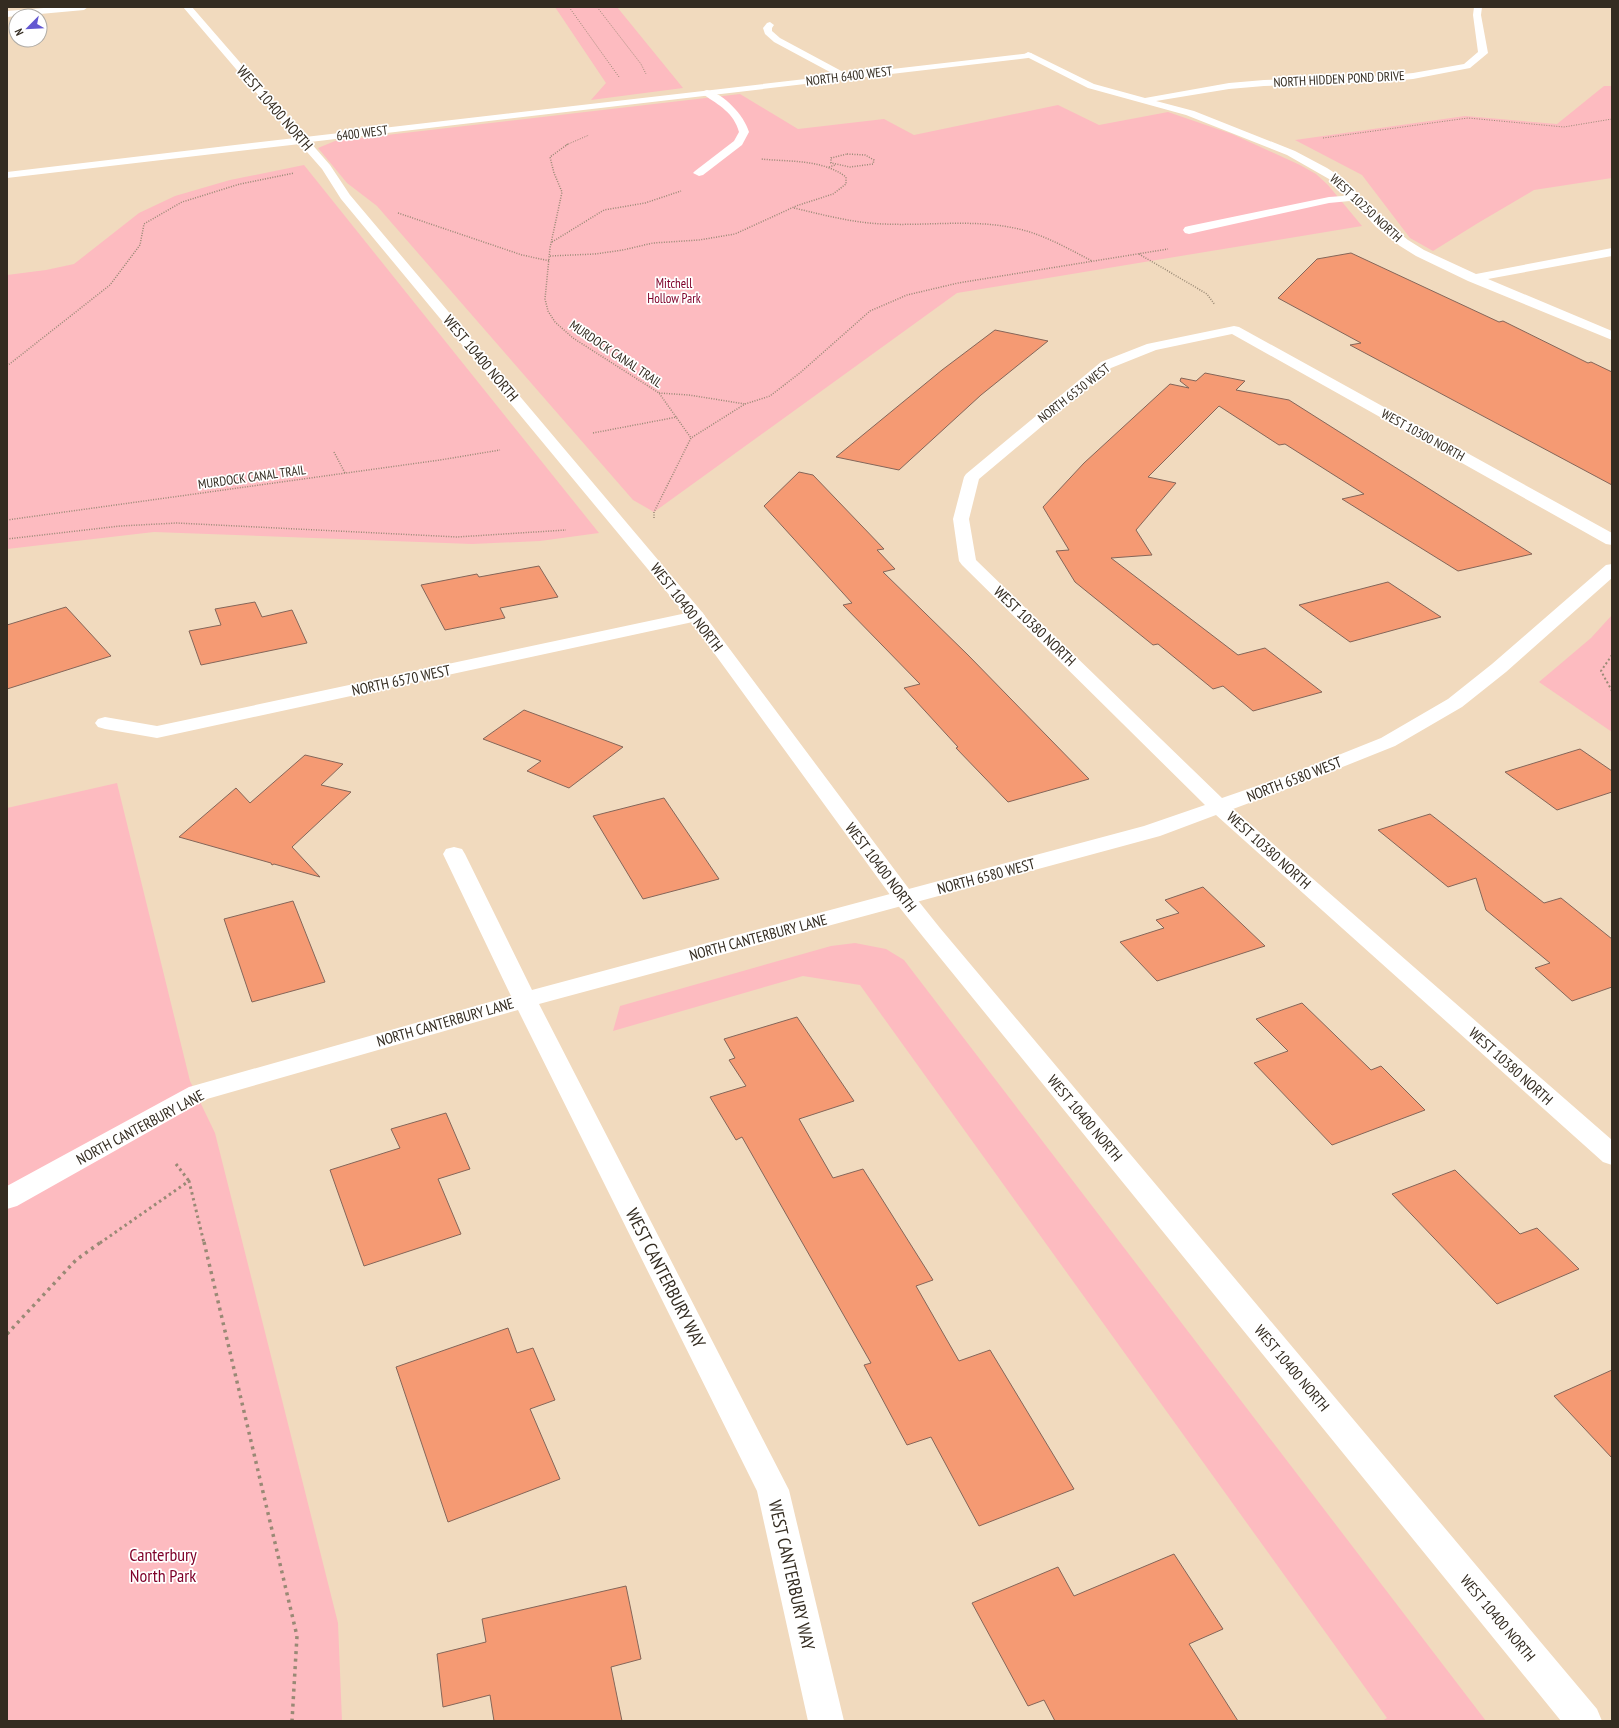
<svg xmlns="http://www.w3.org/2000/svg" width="1619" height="1728" viewBox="0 0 1619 1728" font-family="'PT Sans Narrow',sans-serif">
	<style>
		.green { fill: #fdbbc0 }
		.building { fill: #f59a73; stroke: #856659 }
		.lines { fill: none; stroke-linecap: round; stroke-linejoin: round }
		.path-far4 { stroke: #998975; stroke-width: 1; stroke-dasharray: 1 1.5; stroke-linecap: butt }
		.path-far3 { stroke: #998975; stroke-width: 1.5; stroke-dasharray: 1 1.5; stroke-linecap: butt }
		.path-far2 { stroke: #998975; stroke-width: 2; stroke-dasharray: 2 2.5; stroke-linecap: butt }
		.path-far1 { stroke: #998975; stroke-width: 3; stroke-dasharray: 2.5 3.5; stroke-linecap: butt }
		.path { stroke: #998975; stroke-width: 3.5; stroke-dasharray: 3 4.5; stroke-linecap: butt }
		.service { fill: #fff; fill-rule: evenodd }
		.minor { fill: #fff; fill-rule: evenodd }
		.tertiary { fill: #fff; fill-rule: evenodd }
		.labels { text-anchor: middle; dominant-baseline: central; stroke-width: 3.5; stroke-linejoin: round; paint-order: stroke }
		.far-street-label { font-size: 13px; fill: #342c21; stroke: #fff }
		.far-park-label { font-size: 13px; fill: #7e0029; stroke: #fff }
		.street-label { font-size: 15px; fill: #342c21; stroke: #fff }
		.near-street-label { font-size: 18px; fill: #342c21; stroke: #fff }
		.near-park-label { font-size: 18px; fill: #7e0029; stroke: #fff }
	</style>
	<rect width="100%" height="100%" fill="#f1dabe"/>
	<g class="green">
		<path d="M 555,7 L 617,7 L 683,88 L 591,100 L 606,83 Z"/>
		<path d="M 1604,86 L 1612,86 L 1612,178 L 1534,190 L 1478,223 L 1433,251 L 1410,238 L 1362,175 L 1295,140 L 1465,116 L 1557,124 Z"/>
		<path d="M 740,94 L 798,129 L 884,119 L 914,135 L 1058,105 L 1099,125 L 1168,112 L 1232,134 L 1300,165 L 1316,174 L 1328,185 L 1362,226 L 957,293 L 654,512 L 633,500 L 377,206 L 347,183 L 318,148 L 335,141 Z"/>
		<path d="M 304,165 L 599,533 L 540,541 L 472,544 L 154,532 L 7,549 L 7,275 L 46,270 L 74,264 L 139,213 L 175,196 L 230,180 Z"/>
		<path d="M 1612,615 L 1612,732 L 1539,682 L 1591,638 Z"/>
		<path d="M 117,783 L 190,1081 L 215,1133 L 338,1623 L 342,1721 L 7,1721 L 7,808 Z"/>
		<path d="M 855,943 L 886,949 L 904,960 L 1486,1721 L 1382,1721 L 1387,1718 L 860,985 L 803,976 L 613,1031 L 620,1006 L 831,946 Z"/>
	</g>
	<g class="building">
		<path d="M 1351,253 L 1499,322 L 1503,321 L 1588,363 L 1591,362 L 1612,372 L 1612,485 L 1350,345 L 1361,343 L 1278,298 L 1317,259 Z"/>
		<path d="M 995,330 L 1048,341 L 981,395 L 899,470 L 836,457 L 942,370 Z"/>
		<path d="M 1205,373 L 1245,381 L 1236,390 L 1289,400 L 1532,554 L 1458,571 L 1342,499 L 1364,494 L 1285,444 L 1279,445 L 1219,406 L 1148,477 L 1176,483 L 1136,530 L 1152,555 L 1111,558 L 1238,655 L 1265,648 L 1322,692 L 1253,711 L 1223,686 L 1213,689 L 1158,644 L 1153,645 L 1075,582 L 1056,551 L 1069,550 L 1043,507 L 1084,463 L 1170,384 L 1189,388 L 1180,381 L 1181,378 L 1196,381 Z"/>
		<path d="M 799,472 L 813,475 L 884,549 L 877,550 L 895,569 L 883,572 L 968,655 L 1089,779 L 1008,802 L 956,748 L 958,747 L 904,688 L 920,684 L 843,605 L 852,603 L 764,506 Z"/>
		<path d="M 539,566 L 558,597 L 500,608 L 505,618 L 445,630 L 421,585 L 477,574 L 479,577 Z"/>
		<path d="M 1388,582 L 1441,617 L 1350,642 L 1299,605 Z"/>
		<path d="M 255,602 L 262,617 L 292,610 L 307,643 L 201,665 L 189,631 L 221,625 L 215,609 Z"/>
		<path d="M 66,607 L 111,656 L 7,689 L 7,625 Z"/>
		<path d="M 524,710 L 623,747 L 569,788 L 527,771 L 541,761 L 483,739 Z"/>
		<path d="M 1580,749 L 1612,771 L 1612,792 L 1557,810 L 1505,772 Z"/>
		<path d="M 305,755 L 343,764 L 321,785 L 351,792 L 292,847 L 320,877 L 274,864 L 272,865 L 271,863 L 179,837 L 236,788 L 250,803 Z"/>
		<path d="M 664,798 L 719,879 L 643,899 L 593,816 Z"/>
		<path d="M 1430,814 L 1544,903 L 1561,898 L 1612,939 L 1612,987 L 1572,1001 L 1535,968 L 1550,963 L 1486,910 L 1476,878 L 1448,887 L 1378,830 Z"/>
		<path d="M 1203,887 L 1265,946 L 1157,981 L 1120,942 L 1164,928 L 1156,920 L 1179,913 L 1165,900 Z"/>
		<path d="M 293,901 L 325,982 L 252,1002 L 224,919 Z"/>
		<path d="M 1302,1003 L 1371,1070 L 1381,1066 L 1425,1110 L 1332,1145 L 1254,1063 L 1288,1051 L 1256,1019 Z"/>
		<path d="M 797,1017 L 854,1101 L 799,1119 L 833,1178 L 863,1169 L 933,1280 L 916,1286 L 959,1361 L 990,1350 L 1074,1489 L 979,1526 L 931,1437 L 907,1445 L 864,1365 L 871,1363 L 742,1137 L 736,1140 L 710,1097 L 746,1086 L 729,1060 L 735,1058 L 724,1039 Z"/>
		<path d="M 446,1113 L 470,1169 L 438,1179 L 461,1234 L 364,1266 L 330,1170 L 400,1148 L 391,1129 Z"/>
		<path d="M 1455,1170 L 1520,1234 L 1537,1228 L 1579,1269 L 1497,1304 L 1392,1194 Z"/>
		<path d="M 508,1328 L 517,1353 L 533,1348 L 555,1400 L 530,1409 L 560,1479 L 448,1522 L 396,1367 Z"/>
		<path d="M 1612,1370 L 1612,1458 L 1554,1396 Z"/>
		<path d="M 1174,1554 L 1223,1629 L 1189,1644 L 1238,1721 L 1055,1721 L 1044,1700 L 1028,1706 L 972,1603 L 1058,1567 L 1074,1596 Z"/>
		<path d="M 626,1586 L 641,1659 L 611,1667 L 622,1721 L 494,1721 L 490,1695 L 443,1707 L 437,1654 L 486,1642 L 482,1619 Z"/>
	</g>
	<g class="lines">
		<g class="path-far4">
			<path d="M 569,7 L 619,77"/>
			<path d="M 597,7 L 641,64 L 646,74"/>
			<path d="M 1323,138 L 1468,118 L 1564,127 L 1612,119"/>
			<path d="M 566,145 L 589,135"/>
		</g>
		<g class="path-far3">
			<path d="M 568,144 L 550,157 L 554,173 L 562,192 L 550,248 L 545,299 L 548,311 L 555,322 L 573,338 L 659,393 L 691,438"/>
			<path d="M 847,154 L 865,155 L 874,160 L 873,164 L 850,167 L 831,163 L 831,158 Z"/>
			<path d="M 829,167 L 835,165"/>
			<path d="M 794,208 C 824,215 853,223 884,224 C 927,226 972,219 1014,228 C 1041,233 1067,248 1092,261"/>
			<path d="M 398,213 L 522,255 L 550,261"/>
			<path d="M 552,242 L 604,210 L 645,203 L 681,191"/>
			<path d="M 1139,254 L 1207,294 L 1215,305"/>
			<path d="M 550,256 L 595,254 L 623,250 L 653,243 L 699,240 L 735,234 L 796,206 L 833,194 L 846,184 L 846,177 C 822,159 790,162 761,159"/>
			<path d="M 7,366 L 110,285 L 140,245 L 144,224 L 182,202 L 240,184 L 294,173"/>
			<path d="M 659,393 L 689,395 L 745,404"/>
			<path d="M 593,433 L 677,417"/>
			<path d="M 334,452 L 345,473"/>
			<path d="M 654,518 L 654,512 L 691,438 L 745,404 L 770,396 L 801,372 L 870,311 L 907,295 L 958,283 L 1168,249"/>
			<path d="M 7,520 L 440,460 L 500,450"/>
			<path d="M 7,539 L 120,526 L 177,523 L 457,537 L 566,530"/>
		</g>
		<path class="path-far2" d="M 1612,655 L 1601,671 L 1612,691"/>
		<g class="path-far1">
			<path d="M 176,1164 L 189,1181"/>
			<path d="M 100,1243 L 189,1181 L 204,1243"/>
		</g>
		<g class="path">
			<path d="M 204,1242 L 297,1636 L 292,1721"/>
			<path d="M 7,1334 L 76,1260 L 101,1242"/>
		</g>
		<g class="service">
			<path d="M 770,22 L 774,25 L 772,28 L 772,31 L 780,38 L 847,74 L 849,76 L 847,78 L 841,78 L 774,42 L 765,34 L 763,28 L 767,23 Z"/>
			<path d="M 707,90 C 724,94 744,115 749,132 L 742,145 L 703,175 L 699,176 L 693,173 L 695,171 L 734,141 L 739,132 C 734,113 719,105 704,95 L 702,93 L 704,91 Z"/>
			<path d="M 1356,195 L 1360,196 L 1362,198 L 1360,200 L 1329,203 L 1189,234 L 1185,233 L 1183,230 L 1185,227 L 1189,226 L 1329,197 Z"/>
		</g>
		<g class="minor">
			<path d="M 56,7 L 88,7 L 84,10 L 7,17 L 7,11 Z"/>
			<path d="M 1474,7 L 1482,7 L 1481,15 L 1488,53 L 1470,68 L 1413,79 L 1382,82 L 1264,86 L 1229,89 L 1156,101 L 1194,111 L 1295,151 L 1327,168 L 1344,179 L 1384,221 L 1408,240 L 1424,250 L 1476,274 L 1612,248 L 1612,256 L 1488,279 L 1612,331 L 1612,340 L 1468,281 L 1416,256 L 1400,246 L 1376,227 L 1336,183 L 1287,155 L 1186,115 L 1088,88 L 1023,55 L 1028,52 L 1031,53 L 1094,84 L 1145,98 L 1229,83 L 1264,80 L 1382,76 L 1413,73 L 1464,64 L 1478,52 L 1473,15 Z"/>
			<path d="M 1234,326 L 1239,327 L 1612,533 L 1612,545 L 1606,544 L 1232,334 L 1156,350 L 1111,368 L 979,479 L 969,519 L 976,560 L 1222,798 L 1286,776 L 1381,738 L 1448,699 L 1492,664 L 1606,565 L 1612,564 L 1612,578 L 1506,672 L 1462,707 L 1395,746 L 1300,784 L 1233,809 L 1612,1140 L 1612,1165 L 1603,1162 L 1216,815 L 1160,836 L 539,1004 L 789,1490 L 844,1721 L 808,1721 L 757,1491 L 518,1010 L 207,1099 L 17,1206 L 7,1209 L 7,1186 L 189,1087 L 511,996 L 443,854 L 446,849 L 454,847 L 462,849 L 465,854 L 532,990 L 1144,826 L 1205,805 L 962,565 L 959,561 L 953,519 L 964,477 L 966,474 L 1101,362 L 1147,344 Z"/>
			<path d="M 696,611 L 702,612 L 705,616 L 702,620 L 157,738 L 105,729 L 98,727 L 95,723 L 98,719 L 105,717 L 157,726 Z"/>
		</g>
		<path class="tertiary" d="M 183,7 L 192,7 L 305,137 L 1031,53 L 1033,55 L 1028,58 L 310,142 L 330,165 L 350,195 L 702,612 L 912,893 L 940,928 L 1597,1709 L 1602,1721 L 1561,1721 L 924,938 L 896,903 L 690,620 L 341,199 L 322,169 L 300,144 L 7,178 L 7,172 L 295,138 Z"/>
	</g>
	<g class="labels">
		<g class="far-street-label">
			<text transform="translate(849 76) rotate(-7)">NORTH 6400 WEST</text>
			<text transform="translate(1339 79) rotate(-3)">NORTH HIDDEN POND DRIVE</text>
			<text transform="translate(362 133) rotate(-7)">6400 WEST</text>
			<text transform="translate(1366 208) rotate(43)">WEST 10250 NORTH</text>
			<text transform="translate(616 354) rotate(34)">MURDOCK CANAL TRAIL</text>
			<text transform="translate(1074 393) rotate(-38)">NORTH 6530 WEST</text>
			<text transform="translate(1423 435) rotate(29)">WEST 10300 NORTH</text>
			<text transform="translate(252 477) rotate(-8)">MURDOCK CANAL TRAIL</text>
		</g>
		<g class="far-park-label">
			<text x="674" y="283">Mitchell<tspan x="674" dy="15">Hollow Park</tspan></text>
		</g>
		<g class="street-label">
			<text transform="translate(275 108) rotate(49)">WEST 10400 NORTH</text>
			<text transform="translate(481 358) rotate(50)">WEST 10400 NORTH</text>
			<text transform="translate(687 607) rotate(52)">WEST 10400 NORTH</text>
			<text transform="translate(1035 626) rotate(44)">WEST 10380 NORTH</text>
			<text transform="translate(401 680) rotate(-12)">NORTH 6570 WEST</text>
			<text transform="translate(1294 779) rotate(-21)">NORTH 6580 WEST</text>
			<text transform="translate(1269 850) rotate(42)">WEST 10380 NORTH</text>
			<text transform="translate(881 867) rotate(53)">WEST 10400 NORTH</text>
			<text transform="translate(986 876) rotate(-15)">NORTH 6580 WEST</text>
			<text transform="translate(758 937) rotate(-15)">NORTH CANTERBURY LANE</text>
			<text transform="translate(445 1022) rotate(-16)">NORTH CANTERBURY LANE</text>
			<text transform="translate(1511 1066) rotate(42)">WEST 10380 NORTH</text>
			<text transform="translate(1085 1118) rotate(50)">WEST 10400 NORTH</text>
			<text transform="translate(140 1127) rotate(-28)">NORTH CANTERBURY LANE</text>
			<text transform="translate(1292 1368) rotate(50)">WEST 10400 NORTH</text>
			<text transform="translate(1498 1618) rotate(50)">WEST 10400 NORTH</text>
		</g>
		<g class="near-street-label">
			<text transform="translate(666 1278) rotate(63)">WEST CANTERBURY WAY</text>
			<text transform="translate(792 1575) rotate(77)">WEST CANTERBURY WAY</text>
		</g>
		<g class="near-park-label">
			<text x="163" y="1554">Canterbury<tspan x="163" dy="21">North Park</tspan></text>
		</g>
	</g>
	<rect width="1619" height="1728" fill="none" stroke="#342c21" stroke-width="16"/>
	<g transform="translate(28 28) rotate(246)"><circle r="19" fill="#ffffff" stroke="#aeaba6"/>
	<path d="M0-3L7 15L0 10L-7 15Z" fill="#6358d1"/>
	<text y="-6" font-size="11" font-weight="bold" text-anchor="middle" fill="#342c21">N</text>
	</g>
</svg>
